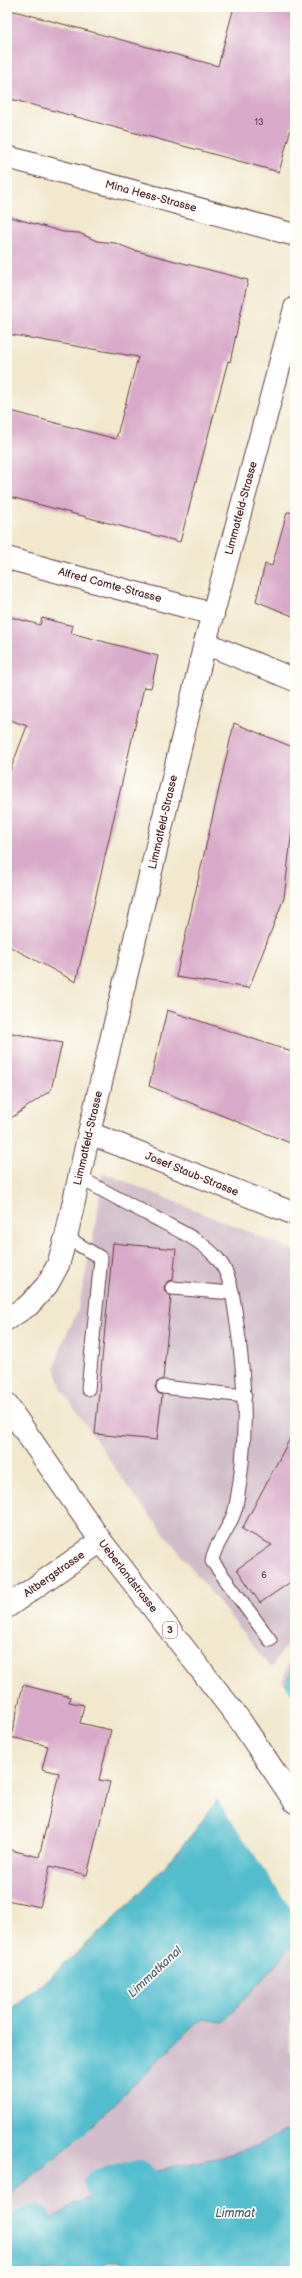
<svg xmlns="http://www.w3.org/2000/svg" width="302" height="2278" viewBox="0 0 302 2278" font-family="'Balsamiq Sans',sans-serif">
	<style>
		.industrial { fill: #d1bdc9 }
		.water { fill: #52bdce; stroke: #4e6e7c }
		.pier { fill: #f1e8ce }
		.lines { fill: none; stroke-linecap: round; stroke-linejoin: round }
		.canal { stroke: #52bdce; stroke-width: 33 }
		.building { fill: #d8a9c8 }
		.lane-casing { stroke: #633d43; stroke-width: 15 }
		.street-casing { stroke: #633d43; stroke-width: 24 }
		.primary-casing { stroke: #633d43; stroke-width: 24 }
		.lane { stroke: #fff; stroke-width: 13 }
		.street { stroke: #fff; stroke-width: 22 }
		.primary { stroke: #fff; stroke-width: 22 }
		.labels { text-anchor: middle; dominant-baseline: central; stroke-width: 3.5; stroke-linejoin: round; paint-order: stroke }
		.number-label { font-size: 9px; fill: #6e4252 }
		.shield { fill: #fdfcf7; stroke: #806168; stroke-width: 1 }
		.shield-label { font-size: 10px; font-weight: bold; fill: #4a1f2b }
		.street-label { font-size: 11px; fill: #4a1f2b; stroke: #fdfcf7 }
		.water-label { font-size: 12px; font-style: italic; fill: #4d5e6c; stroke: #fdfcf7 }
	</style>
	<rect width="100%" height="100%" fill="#fdfcf7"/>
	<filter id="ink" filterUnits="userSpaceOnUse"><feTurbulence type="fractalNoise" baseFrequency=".025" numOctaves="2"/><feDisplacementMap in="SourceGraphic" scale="8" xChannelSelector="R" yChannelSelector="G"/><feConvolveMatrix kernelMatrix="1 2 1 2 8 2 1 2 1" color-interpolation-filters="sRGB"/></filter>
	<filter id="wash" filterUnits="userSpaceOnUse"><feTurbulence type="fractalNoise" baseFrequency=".012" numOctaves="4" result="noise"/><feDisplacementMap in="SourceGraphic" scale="16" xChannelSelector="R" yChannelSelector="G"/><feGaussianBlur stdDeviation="0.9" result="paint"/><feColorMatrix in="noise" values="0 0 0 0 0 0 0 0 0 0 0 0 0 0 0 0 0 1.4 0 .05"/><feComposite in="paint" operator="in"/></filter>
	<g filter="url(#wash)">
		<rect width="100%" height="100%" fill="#f1e8ce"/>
		<g class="industrial">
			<path d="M 102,1172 L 295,1251 L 295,1628 L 289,1641 L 271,1668 L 132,1493 L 61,1388 L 55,1367 L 62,1344 L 78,1310 L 97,1219 Z"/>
			<path d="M 295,1646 L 295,1701 L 282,1682 Z"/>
			<path d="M 295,1940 L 295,1969 L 292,1972 L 295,1975 L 295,2017 L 291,2021 L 288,2052 L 295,2053 L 295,2130 L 285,2131 L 258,2145 L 221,2157 L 139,2174 L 140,2180 L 112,2190 L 101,2190 L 7,2244 L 7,2197 L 87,2131 L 197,2022 L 204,2019 L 223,2022 L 274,1967 Z"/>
		</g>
		<g class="water">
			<path d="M 295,1664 L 295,1940 L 274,1967 L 223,2022 L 204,2019 L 197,2022 L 87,2131 L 7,2197 L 7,2012 C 72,1959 135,1904 188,1839 C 210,1813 227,1783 246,1754 C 263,1726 282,1695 295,1664 Z"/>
			<path d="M 295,2130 L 295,2271 L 116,2271 L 122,2263 L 121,2261 L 109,2262 L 93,2271 L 7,2271 L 7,2244 L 101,2190 L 112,2190 L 140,2180 L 138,2174 L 221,2157 L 258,2145 L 285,2131 Z"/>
		</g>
		<path class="pier" d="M 284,1683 L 295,1699 L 295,1915 L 216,1798 L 254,1736 Z"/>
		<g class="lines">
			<g class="canal">
				<path d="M 100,2185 L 139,2177"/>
				<path d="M 7,2237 L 35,2221"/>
			</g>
		</g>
		<g id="blocks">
			<g class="building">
				<path d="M 234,7 L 295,7 L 295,113 L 279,172 L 7,98 L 7,9 L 218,66 Z"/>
				<path d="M 7,216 L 63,232 L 79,233 L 97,241 L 115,243 L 133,250 L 248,280 L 230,362 L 228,361 L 180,542 L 7,496 L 7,410 L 116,439 L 138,357 L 7,334 Z"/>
				<path d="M 287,512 L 295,513 L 295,617 L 256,601 L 265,564 L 272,566 Z"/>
				<path d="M 7,616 L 40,625 L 42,618 L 73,626 L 71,633 L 158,656 L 151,688 L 144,687 L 76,982 L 7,945 L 7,779 L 27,726 L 7,719 Z"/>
				<path d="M 234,723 L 295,748 L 295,804 L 284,898 L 249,988 L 176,977 Z"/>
				<path d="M 167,1010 L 295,1053 L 295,1145 L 149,1086 Z"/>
				<path d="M 7,1032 L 62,1043 L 51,1090 L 7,1121 Z"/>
				<path d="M 113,1243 L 176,1249 L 173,1280 L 168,1281 L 164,1287 L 165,1292 L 171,1296 L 163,1379 L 157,1382 L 155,1387 L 158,1393 L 162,1395 L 157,1440 L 95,1434 Z"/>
				<path d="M 295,1429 L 295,1579 L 260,1603 L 237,1569 L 272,1545 L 242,1529 Z"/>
				<path d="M 23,1685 L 71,1697 L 69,1702 L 84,1705 L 80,1723 L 111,1730 L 99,1780 L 110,1782 L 87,1875 L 50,1866 L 40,1907 L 7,1900 L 7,1849 L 39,1857 L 59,1773 L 42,1769 L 48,1746 L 11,1737 Z"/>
			</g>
		</g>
	</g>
	<g filter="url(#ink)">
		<use href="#blocks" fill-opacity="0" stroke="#633d43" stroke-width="1"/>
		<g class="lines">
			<g class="lane-casing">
				<g id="lane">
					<path d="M 79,1177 C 105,1192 132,1206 159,1220 C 179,1231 201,1240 217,1258 C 231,1274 233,1297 236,1317 C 246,1382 248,1442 236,1506 C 232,1527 214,1544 212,1561 L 270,1640"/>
					<path d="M 66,1237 L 101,1258 L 88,1389"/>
					<path d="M 172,1288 L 232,1293"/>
					<path d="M 163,1387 L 245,1396"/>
				</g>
			</g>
			<g class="street-casing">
				<g id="street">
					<path d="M 7,157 L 295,235"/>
					<path d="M 7,558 L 213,614"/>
					<path d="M 205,643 L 295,680"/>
					<path d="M 89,1133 L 295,1214"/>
					<path d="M 7,1319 L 29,1305 L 47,1285 L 58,1265 L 66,1237 L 89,1133 L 205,643 L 295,308"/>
					<path d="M 7,1607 L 101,1541"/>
				</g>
			</g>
			<g class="primary-casing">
				<path id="primary" d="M 7,1405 L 101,1541 L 239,1719 L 295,1802"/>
			</g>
			<use href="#lane" class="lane"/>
			<use href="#street" class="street"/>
			<use href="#primary" class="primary"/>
		</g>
	</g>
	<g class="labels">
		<g class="number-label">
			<text x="259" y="122">13</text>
			<text x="264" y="1575">6</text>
		</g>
		<rect class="shield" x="163" y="1622" width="14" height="16" rx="3"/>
		<g class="shield-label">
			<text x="170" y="1630">3</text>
		</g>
		<g class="street-label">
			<text transform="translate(151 196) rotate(15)">Mina Hess-Strasse</text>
			<text transform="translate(241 508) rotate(-75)">Limmatfeld-Strasse</text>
			<text transform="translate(110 585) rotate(15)">Alfred Comte-Strasse</text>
			<text transform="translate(163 822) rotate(-77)">Limmatfeld-Strasse</text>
			<text transform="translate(88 1138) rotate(-77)">Limmatfeld-Strasse</text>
			<text transform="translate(192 1174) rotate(22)">Josef Staub-Strasse</text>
			<text transform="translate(54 1574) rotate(-35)">Altbergstrasse</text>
			<text transform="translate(128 1576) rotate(52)">Ueberlandstrasse</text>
		</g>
		<g class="water-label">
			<text transform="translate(155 1972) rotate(-43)">Limmatkanal</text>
			<text x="235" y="2213">Limmat</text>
		</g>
	</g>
	<rect width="302" height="2278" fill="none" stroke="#fdfcf7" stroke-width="24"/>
</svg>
